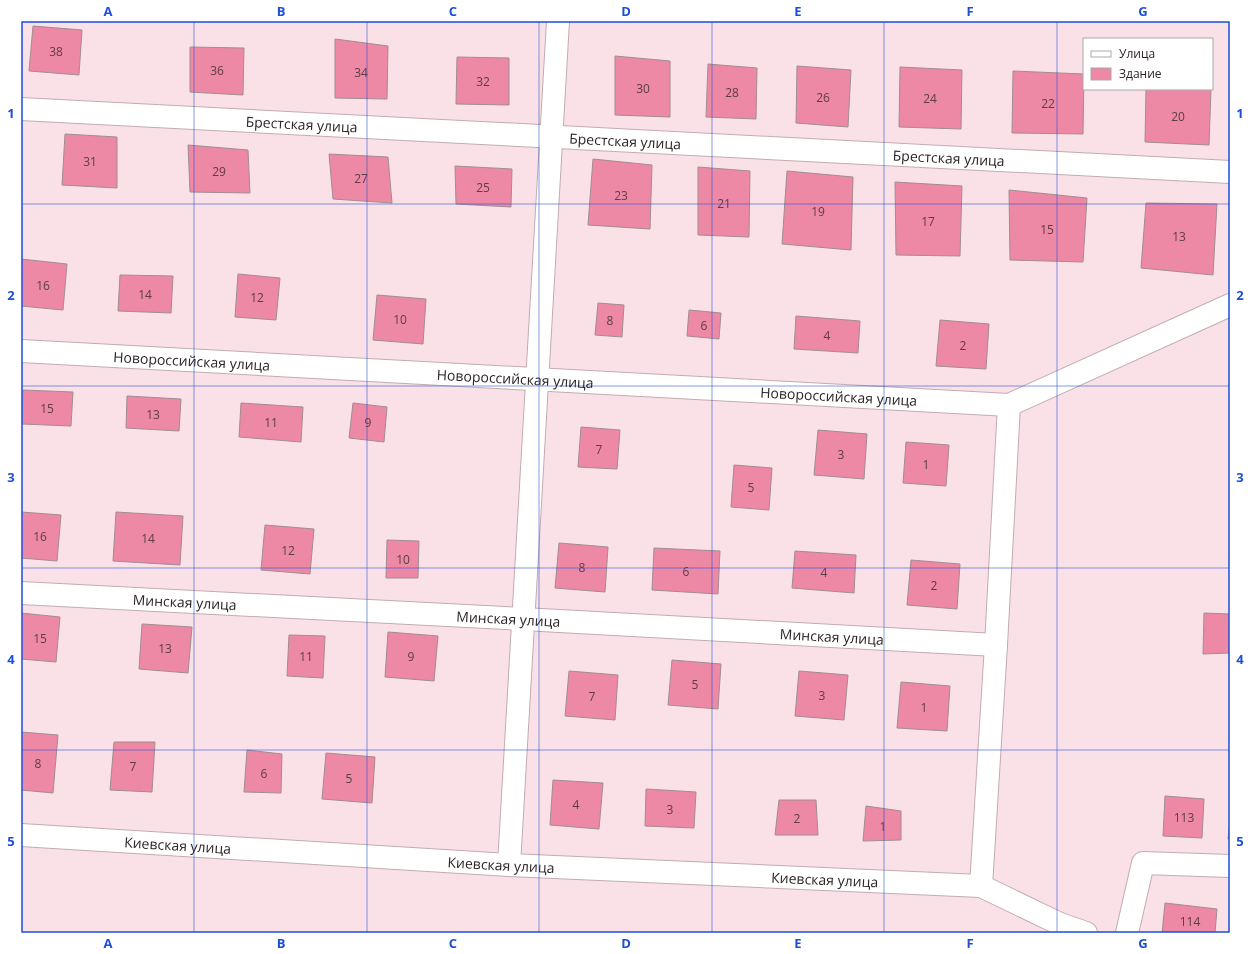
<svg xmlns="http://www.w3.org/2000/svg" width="1251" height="954" viewBox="0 0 1251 954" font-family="'Open Sans',sans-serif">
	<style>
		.building { fill: #ed88a5; stroke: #a38c92 }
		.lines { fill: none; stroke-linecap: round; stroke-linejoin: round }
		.minor-casing { stroke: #c3acb1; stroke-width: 24 }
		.minor { stroke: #fff; stroke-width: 22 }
		.grid { fill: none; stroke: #1d4ed8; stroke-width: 1; stroke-opacity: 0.55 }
		.labels { text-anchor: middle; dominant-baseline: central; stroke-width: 4; stroke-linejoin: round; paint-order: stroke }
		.number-label { font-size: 12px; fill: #5d3d46 }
		.street-label { font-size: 14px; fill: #2d2426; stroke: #fff }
		.neatline { fill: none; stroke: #1d4ed8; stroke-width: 1.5 }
		.grid-label { font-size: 13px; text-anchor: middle; font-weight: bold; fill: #1d4ed8 }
	</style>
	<rect width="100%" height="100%" fill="#fae1e7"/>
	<g class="building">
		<path d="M 33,26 L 82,30 L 79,75 L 29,71 Z"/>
		<path d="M 335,39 L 388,46 L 387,99 L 335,98 Z"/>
		<path d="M 190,47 L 244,48 L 243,95 L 190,92 Z"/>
		<path d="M 615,56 L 670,61 L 670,117 L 615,115 Z"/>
		<path d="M 457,57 L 509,58 L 509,105 L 456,104 Z"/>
		<path d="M 708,64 L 757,68 L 756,119 L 706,117 Z"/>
		<path d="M 797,66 L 851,70 L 848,127 L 796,123 Z"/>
		<path d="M 900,67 L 962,70 L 961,129 L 899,127 Z"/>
		<path d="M 1013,71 L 1084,74 L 1083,134 L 1012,133 Z"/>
		<path d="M 1146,89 L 1211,89 L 1209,145 L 1145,142 Z"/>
		<path d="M 65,134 L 117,137 L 117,188 L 62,185 Z"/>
		<path d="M 188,145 L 248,150 L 250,193 L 190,192 Z"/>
		<path d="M 329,154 L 388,157 L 392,203 L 333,199 Z"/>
		<path d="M 593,159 L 652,165 L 650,229 L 588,225 Z"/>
		<path d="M 455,166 L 512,169 L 511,207 L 456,204 Z"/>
		<path d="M 698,167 L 750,171 L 749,237 L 698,235 Z"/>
		<path d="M 787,171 L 853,177 L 851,250 L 782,244 Z"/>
		<path d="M 895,182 L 962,186 L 960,256 L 896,255 Z"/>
		<path d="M 1009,190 L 1087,198 L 1083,262 L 1010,260 Z"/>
		<path d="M 1146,203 L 1217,204 L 1213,275 L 1141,268 Z"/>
		<path d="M 21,259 L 67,264 L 63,310 L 21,306 Z"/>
		<path d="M 238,274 L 280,278 L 276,320 L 235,317 Z"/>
		<path d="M 120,275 L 173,276 L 171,313 L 118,311 Z"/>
		<path d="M 377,295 L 426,299 L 423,344 L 373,340 Z"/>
		<path d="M 598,303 L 624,305 L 622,337 L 595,335 Z"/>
		<path d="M 689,310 L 721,313 L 719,339 L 687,336 Z"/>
		<path d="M 796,316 L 860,321 L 858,353 L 794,349 Z"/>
		<path d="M 940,320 L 989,324 L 986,369 L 936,366 Z"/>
		<path d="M 23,390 L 73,392 L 71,426 L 22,424 Z"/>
		<path d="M 127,396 L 181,399 L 179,431 L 126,428 Z"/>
		<path d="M 241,403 L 303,407 L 301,442 L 239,437 Z"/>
		<path d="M 353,403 L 387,407 L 384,442 L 349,438 Z"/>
		<path d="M 581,427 L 620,430 L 617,469 L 578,467 Z"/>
		<path d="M 818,430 L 867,434 L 864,479 L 814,475 Z"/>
		<path d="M 906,442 L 949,445 L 946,486 L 903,483 Z"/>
		<path d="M 734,465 L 772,468 L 769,510 L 731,507 Z"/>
		<path d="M 21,512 L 61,515 L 57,561 L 21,558 Z"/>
		<path d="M 116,512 L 183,516 L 180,565 L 113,561 Z"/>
		<path d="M 265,525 L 314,529 L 310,574 L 261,570 Z"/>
		<path d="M 387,540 L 419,541 L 418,578 L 386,578 Z"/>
		<path d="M 559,543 L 608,547 L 605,592 L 555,588 Z"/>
		<path d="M 654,548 L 720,551 L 718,594 L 652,590 Z"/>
		<path d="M 795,551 L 856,555 L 854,593 L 792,588 Z"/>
		<path d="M 911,560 L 960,564 L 957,609 L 907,605 Z"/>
		<path d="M 21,613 L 60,617 L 56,662 L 21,659 Z"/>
		<path d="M 1204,613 L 1230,614 L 1230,653 L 1203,654 Z"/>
		<path d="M 142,624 L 192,627 L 188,673 L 139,669 Z"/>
		<path d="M 388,632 L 438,636 L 434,681 L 385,677 Z"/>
		<path d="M 289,635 L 325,636 L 323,678 L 287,676 Z"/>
		<path d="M 672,660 L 721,664 L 718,709 L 668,705 Z"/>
		<path d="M 569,671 L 618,675 L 615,720 L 565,716 Z"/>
		<path d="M 799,671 L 848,675 L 844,720 L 795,716 Z"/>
		<path d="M 901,682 L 950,686 L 947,731 L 897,728 Z"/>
		<path d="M 21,732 L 58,735 L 53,793 L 21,790 Z"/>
		<path d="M 114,742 L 155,742 L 152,792 L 110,790 Z"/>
		<path d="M 247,750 L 282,754 L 281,793 L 244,792 Z"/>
		<path d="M 326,753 L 375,757 L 372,803 L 322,799 Z"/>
		<path d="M 553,780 L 603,783 L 599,829 L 550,825 Z"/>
		<path d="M 646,789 L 696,792 L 694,828 L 645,826 Z"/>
		<path d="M 1165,796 L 1204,799 L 1202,838 L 1163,836 Z"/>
		<path d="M 779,800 L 816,800 L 818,835 L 775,835 Z"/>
		<path d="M 866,806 L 901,811 L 901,840 L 863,841 Z"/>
		<path d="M 1230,820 L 1230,839 L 1228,839 Z"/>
		<path d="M 1165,903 L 1217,909 L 1215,933 L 1162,933 Z"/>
	</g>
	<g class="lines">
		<g class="minor-casing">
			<g id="minor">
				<path id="s1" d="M 21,109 L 1230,172"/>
				<path id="s2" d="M 21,351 L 1009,405"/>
				<path id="s3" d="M 21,593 L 523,619 L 996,645"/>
				<path id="s4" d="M 21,835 L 509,865 L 981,886"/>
				<path d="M 509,865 L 558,21"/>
				<path d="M 1086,933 L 1060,924 L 981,886 L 996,645 L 1009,405 L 1230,305"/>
				<path d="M 1127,933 L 1143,863 L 1230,866"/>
			</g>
		</g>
		<use href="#minor" class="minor"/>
	</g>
	<path class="grid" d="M 194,21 L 194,933M 367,21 L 367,933M 539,21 L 539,933M 712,21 L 712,933M 884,21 L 884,933M 1057,21 L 1057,933M 21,204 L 1230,204M 21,386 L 1230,386M 21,568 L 1230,568M 21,750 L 1230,750"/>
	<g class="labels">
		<g class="number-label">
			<text x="56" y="51">38</text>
			<text x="217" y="70">36</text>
			<text x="361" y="72">34</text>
			<text x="483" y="81">32</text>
			<text x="643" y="88">30</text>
			<text x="732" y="92">28</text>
			<text x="823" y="97">26</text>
			<text x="930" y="98">24</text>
			<text x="1048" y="103">22</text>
			<text x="1178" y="116">20</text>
			<text x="90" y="161">31</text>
			<text x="219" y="171">29</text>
			<text x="361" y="178">27</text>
			<text x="483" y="187">25</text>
			<text x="621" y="195">23</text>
			<text x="724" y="203">21</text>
			<text x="818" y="211">19</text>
			<text x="928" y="221">17</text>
			<text x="1047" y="229">15</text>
			<text x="1179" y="236">13</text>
			<text x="43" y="285">16</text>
			<text x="145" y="294">14</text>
			<text x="257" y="297">12</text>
			<text x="400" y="319">10</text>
			<text x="610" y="320">8</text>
			<text x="704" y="325">6</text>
			<text x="827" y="335">4</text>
			<text x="963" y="345">2</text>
			<text x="47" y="408">15</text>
			<text x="153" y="414">13</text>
			<text x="271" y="422">11</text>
			<text x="368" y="422">9</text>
			<text x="599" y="449">7</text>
			<text x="841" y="454">3</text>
			<text x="926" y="464">1</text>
			<text x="751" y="487">5</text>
			<text x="40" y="536">16</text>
			<text x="148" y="538">14</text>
			<text x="288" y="550">12</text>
			<text x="403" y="559">10</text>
			<text x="582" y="567">8</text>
			<text x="686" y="571">6</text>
			<text x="824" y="572">4</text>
			<text x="934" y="585">2</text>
			<text x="40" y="638">15</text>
			<text x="165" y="648">13</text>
			<text x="306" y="656">11</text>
			<text x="411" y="656">9</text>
			<text x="695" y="684">5</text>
			<text x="822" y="695">3</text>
			<text x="592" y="696">7</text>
			<text x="924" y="707">1</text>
			<text x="38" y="763">8</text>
			<text x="133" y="766">7</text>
			<text x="264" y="773">6</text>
			<text x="349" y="778">5</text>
			<text x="576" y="804">4</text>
			<text x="670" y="809">3</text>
			<text x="1184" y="817">113</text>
			<text x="797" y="818">2</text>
			<text x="883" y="826">1</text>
			<text x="1190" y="921">114</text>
		</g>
		<g class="street-label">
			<text stroke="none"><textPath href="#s1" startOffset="281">Брестская улица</textPath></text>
			<text stroke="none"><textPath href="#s1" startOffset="605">Брестская улица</textPath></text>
			<text stroke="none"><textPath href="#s1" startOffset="929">Брестская улица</textPath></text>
			<text stroke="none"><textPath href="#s2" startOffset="171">Новороссийская улица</textPath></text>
			<text stroke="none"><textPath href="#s2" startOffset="495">Новороссийская улица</textPath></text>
			<text stroke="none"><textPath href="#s2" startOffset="819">Новороссийская улица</textPath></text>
			<text stroke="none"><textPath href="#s3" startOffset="164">Минская улица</textPath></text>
			<text stroke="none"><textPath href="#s3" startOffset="488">Минская улица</textPath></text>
			<text stroke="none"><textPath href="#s3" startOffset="812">Минская улица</textPath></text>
			<text stroke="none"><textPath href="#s4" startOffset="157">Киевская улица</textPath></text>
			<text stroke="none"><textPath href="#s4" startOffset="481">Киевская улица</textPath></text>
			<text stroke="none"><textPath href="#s4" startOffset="805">Киевская улица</textPath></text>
		</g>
	</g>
	<rect width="1251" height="954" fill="none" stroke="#ffffff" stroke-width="44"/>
	<rect x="1083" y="38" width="130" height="52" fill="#ffffff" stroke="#aba7a8"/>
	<rect x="1091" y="51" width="20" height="6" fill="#ffffff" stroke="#aba7a8"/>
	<text x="1119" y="58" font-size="12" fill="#2d2426">Улица</text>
	<rect x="1091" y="68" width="20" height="12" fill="#ed88a5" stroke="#aba7a8"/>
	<text x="1119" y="78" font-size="12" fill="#2d2426">Здание</text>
	<rect x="22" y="22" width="1207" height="910" class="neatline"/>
	<g class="grid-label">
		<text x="108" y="16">A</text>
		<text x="281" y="16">B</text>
		<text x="453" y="16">C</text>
		<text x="626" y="16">D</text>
		<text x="798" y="16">E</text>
		<text x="970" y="16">F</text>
		<text x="1143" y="16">G</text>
		<text x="11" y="118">1</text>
		<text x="1240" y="118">1</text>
		<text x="11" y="300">2</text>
		<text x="1240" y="300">2</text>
		<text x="11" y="482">3</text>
		<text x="1240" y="482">3</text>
		<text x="11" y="664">4</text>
		<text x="1240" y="664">4</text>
		<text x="11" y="846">5</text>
		<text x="1240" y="846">5</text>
		<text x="108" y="948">A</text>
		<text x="281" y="948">B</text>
		<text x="453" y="948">C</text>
		<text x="626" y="948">D</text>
		<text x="798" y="948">E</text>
		<text x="970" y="948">F</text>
		<text x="1143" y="948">G</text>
	</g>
</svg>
